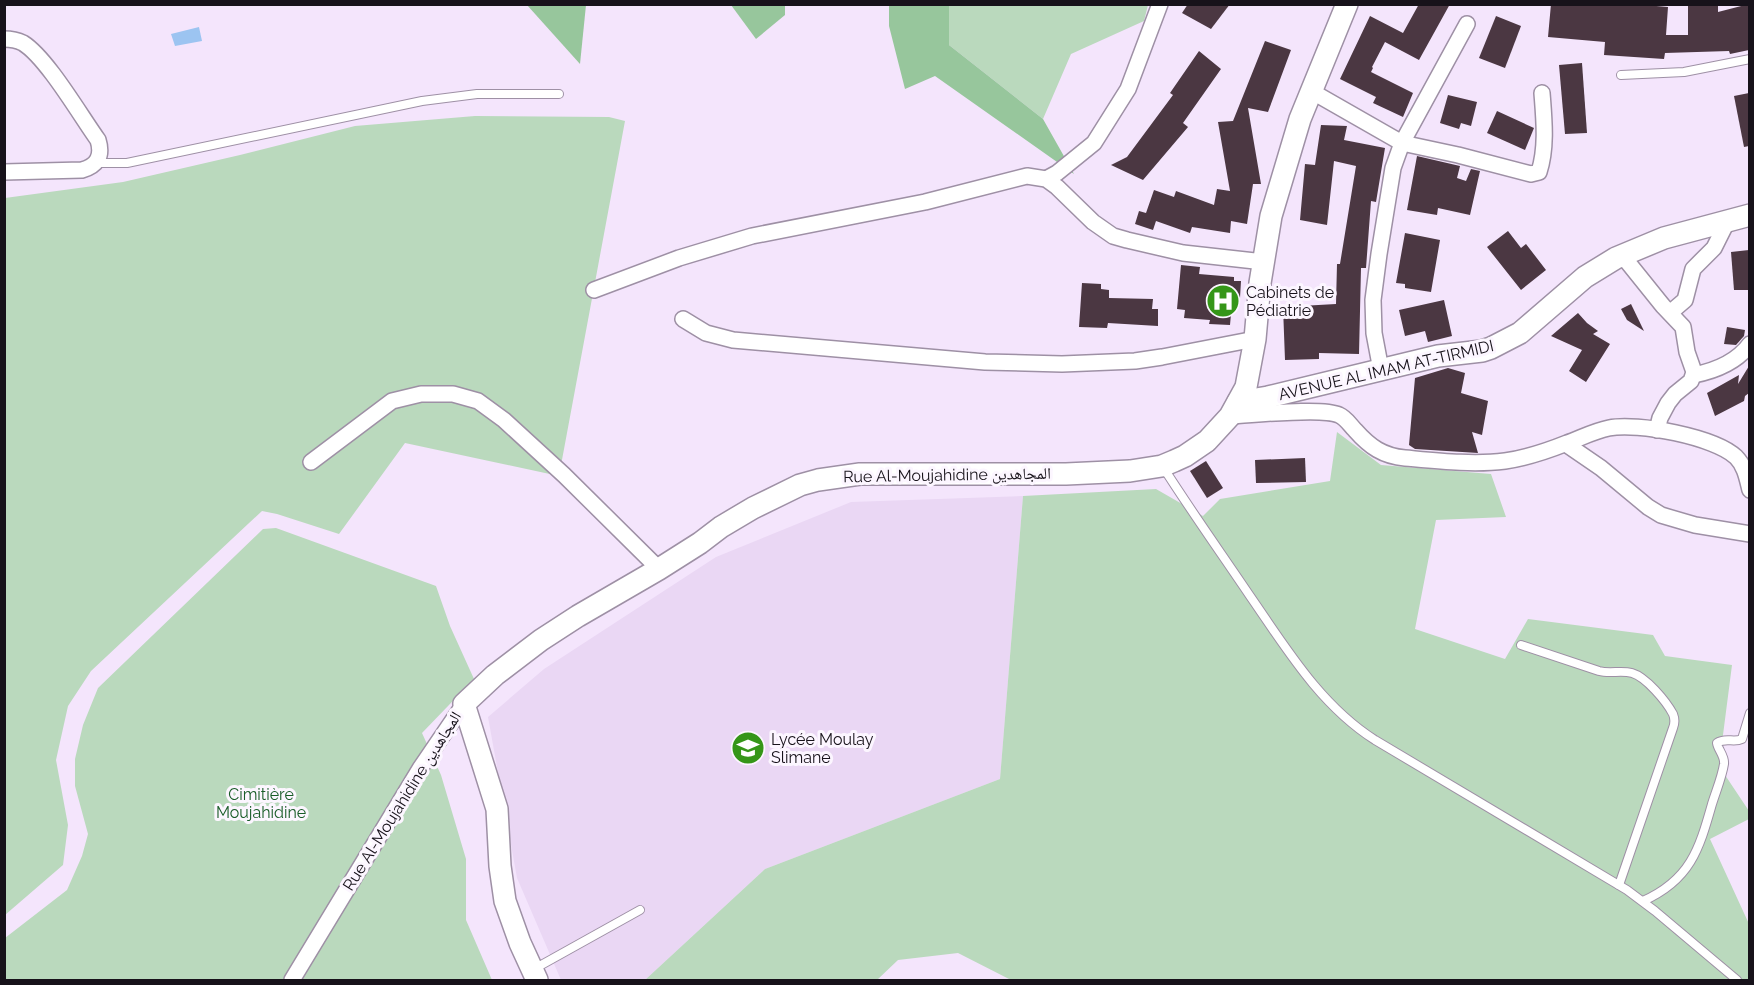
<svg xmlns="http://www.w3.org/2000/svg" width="1754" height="985" viewBox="0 0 1754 985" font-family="Raleway,'Noto Naskh Arabic',sans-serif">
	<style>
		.built { fill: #ead7f4 }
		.green { fill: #bad9bd }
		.forest { fill: #97c69c }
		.water { fill: #9cc4f1 }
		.building { fill: #4b3742 }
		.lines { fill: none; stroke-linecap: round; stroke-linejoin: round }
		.lane-casing { stroke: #9e90a5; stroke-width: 10 }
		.street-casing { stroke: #9e90a5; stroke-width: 18 }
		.secondary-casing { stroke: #9e90a5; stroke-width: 24 }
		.lane { stroke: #fff; stroke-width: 8 }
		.street { stroke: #fff; stroke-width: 15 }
		.secondary { stroke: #fff; stroke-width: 21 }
		.labels { text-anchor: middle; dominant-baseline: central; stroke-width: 6; stroke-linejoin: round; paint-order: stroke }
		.poi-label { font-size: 16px; fill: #17121a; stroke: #fcf6ff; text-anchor: start }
		.street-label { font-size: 16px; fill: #17121a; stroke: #fcf6ff }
		.park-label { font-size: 16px; fill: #185c27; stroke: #fcf6ff }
	</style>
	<rect width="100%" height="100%" fill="#f4e5fc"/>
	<path class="built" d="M 1023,496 L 1000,779 L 765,869 L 645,980 L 561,980 L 517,878 L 488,717 L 544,669 L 716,557 L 851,502 Z"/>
	<g class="green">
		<path d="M 949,5 L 1148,5 L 1144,21 L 1071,54 L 1043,119 L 949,45 Z"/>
		<path d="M 475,116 L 609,117 L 625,121 L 559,476 L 405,443 L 339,534 L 277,514 L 262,511 L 91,671 L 68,706 L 56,760 L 68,825 L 63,865 L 5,915 L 5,198 L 123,182 L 240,155 L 355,126 Z"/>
		<path d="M 1337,432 L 1381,465 L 1491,474 L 1506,517 L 1436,520 L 1415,629 L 1505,659 L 1528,619 L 1653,635 L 1665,656 L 1732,665 L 1719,766 L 1749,811 L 1749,819 L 1710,839 L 1749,924 L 1749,980 L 1011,980 L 958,953 L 898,960 L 877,980 L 645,980 L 765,869 L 1000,779 L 1023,496 L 1156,489 L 1203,516 L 1220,499 L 1330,481 Z"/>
		<path d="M 276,528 L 436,586 L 450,626 L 474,679 L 422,733 L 441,775 L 466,859 L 466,920 L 492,980 L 5,980 L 5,938 L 67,890 L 82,856 L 88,834 L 75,786 L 75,759 L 83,725 L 98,688 L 263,529 Z"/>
	</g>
	<g class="forest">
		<path d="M 527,5 L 586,5 L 580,64 Z"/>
		<path d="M 731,5 L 785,5 L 785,15 L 756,39 Z"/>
		<path d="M 889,5 L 949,5 L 949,45 L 1043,119 L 1074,174 L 935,76 L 905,89 L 889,26 Z"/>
	</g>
	<path class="water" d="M 199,27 L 202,41 L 175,46 L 171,34 Z"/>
	<g class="building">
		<path d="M 1188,4 L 1230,4 L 1211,29 L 1182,13 Z"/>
		<path d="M 1419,4 L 1450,4 L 1419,60 L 1385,42 L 1372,67 L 1373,68 L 1371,72 L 1413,93 L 1403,117 L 1373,103 L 1376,97 L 1340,79 L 1370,16 L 1403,33 Z"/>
		<path d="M 1551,4 L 1633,4 L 1668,7 L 1666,35 L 1688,35 L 1688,4 L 1718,4 L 1718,12 L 1749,4 L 1749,50 L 1730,54 L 1729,51 L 1665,53 L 1664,59 L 1604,55 L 1605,42 L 1548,37 Z"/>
		<path d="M 1496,16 L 1521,26 L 1505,68 L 1479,58 Z"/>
		<path d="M 1265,41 L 1291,50 L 1268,112 L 1248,108 L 1261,184 L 1253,184 L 1247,224 L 1231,221 L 1230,233 L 1192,227 L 1190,233 L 1156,221 L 1153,230 L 1135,224 L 1139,211 L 1146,213 L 1154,190 L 1174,197 L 1176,191 L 1214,205 L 1217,189 L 1230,191 L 1218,122 L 1233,121 Z"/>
		<path d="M 1199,51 L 1221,69 L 1183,123 L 1188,127 L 1143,180 L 1111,165 L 1127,157 L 1173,95 L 1170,93 Z"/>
		<path d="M 1582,63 L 1587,133 L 1565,134 L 1559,65 Z"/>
		<path d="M 1749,93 L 1749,146 L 1744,147 L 1734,96 Z"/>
		<path d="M 1448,95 L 1477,102 L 1471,126 L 1461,123 L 1459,129 L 1440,123 Z"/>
		<path d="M 1497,111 L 1534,128 L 1525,150 L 1487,133 Z"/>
		<path d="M 1321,125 L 1347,126 L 1344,140 L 1385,148 L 1376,202 L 1371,201 L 1366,268 L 1361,268 L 1359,354 L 1319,353 L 1319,359 L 1285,360 L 1283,307 L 1336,304 L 1337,264 L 1340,264 L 1356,166 L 1334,161 L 1327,225 L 1300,220 L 1305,164 L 1315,165 Z"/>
		<path d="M 1417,156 L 1460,166 L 1457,178 L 1466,181 L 1471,169 L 1480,171 L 1470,215 L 1438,208 L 1437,215 L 1407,210 Z"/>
		<path d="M 1508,231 L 1521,248 L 1526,244 L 1546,270 L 1521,290 L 1487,247 Z"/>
		<path d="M 1405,233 L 1440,240 L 1431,292 L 1405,288 L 1405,284 L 1396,283 Z"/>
		<path d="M 1749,250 L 1749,290 L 1734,290 L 1731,252 Z"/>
		<path d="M 1181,265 L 1200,267 L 1199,274 L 1234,277 L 1234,281 L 1241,281 L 1240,298 L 1235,298 L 1234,303 L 1232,303 L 1230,325 L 1209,324 L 1210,320 L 1184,318 L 1185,310 L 1177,309 Z"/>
		<path d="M 1082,283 L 1101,284 L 1101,289 L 1109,290 L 1109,298 L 1153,299 L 1152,309 L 1158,309 L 1158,326 L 1108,323 L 1107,328 L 1079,327 Z"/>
		<path d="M 1444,300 L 1452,336 L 1428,342 L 1425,331 L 1405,336 L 1399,310 Z"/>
		<path d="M 1631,304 L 1644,331 L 1627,320 L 1621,309 Z"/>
		<path d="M 1578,313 L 1587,323 L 1598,331 L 1593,334 L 1610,344 L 1586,382 L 1569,371 L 1582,350 L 1551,336 Z"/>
		<path d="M 1727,327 L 1745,330 L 1744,336 L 1736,345 L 1724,344 Z"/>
		<path d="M 1749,366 L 1749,393 L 1745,396 L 1744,401 L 1715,416 L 1707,393 L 1739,375 L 1738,384 Z"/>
		<path d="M 1448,368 L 1465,373 L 1461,393 L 1488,401 L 1482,435 L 1472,432 L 1478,453 L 1415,449 L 1409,445 L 1415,378 Z"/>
		<path d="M 1305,458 L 1306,482 L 1256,483 L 1255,460 Z"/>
		<path d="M 1206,461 L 1223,488 L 1207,498 L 1190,471 Z"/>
	</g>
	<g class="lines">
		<g class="lane-casing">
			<g id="lane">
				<path d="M 1621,75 L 1684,72 L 1750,59"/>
				<path d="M 97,163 L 127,163 L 422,101 L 477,94 L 559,94"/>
				<path d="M 1163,467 C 1191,511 1221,553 1250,596 C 1286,648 1320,705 1375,740 L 1627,890 L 1655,911 L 1737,980"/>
				<path d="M 1521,645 L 1599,671 C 1610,674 1621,670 1632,673 C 1646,677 1666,701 1673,714 C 1675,719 1675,723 1673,728 L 1619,885"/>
				<path d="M 1643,901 C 1690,880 1699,850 1712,804 C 1716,791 1722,777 1724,764 C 1725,756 1718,750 1717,743 C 1725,737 1734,743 1742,739 L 1750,713"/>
				<path d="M 534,969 L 640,910"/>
			</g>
		</g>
		<g class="street-casing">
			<g id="street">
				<path d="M 4,39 C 11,39 17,40 23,43 C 47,58 80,115 98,140 C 103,156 97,166 82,170 L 4,172"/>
				<path d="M 1311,91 L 1402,143 L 1458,155 L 1531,174 L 1539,172 C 1547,147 1544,119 1542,93"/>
				<path d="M 1046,179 L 1057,173 L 1094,143 L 1128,89 L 1160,4"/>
				<path d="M 1622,255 L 1663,306 L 1683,327 L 1687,352 L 1694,372 L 1691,381 L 1675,394 L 1668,403 L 1660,418 L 1657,430"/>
				<path d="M 594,290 L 679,258 L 752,236 L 925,202 L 1027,176 L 1046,179 L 1057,187 L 1093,222 L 1113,236 L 1127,240 L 1183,253 L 1264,262"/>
				<path d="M 1671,312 L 1685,300 L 1693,269 L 1714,248 L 1727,222"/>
				<path d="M 683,319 L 706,333 L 733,340 L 985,362 L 1062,364 L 1135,361 L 1162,357 L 1255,339"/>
				<path d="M 1381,370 L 1374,333 L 1373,300 L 1379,254 L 1393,168 L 1402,143 L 1467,24"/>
				<path d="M 1694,375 C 1714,371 1737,362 1750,344"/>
				<path d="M 1230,416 C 1253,415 1322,407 1339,415 C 1346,418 1350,425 1355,430 C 1370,447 1383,456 1405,458 C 1438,461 1473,465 1505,461 C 1526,458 1547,451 1567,443 C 1581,438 1594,431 1609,428 C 1637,422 1715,437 1736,457 C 1745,466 1747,478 1750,490"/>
				<path d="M 1566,444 L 1601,468 L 1648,507 L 1661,515 L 1695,525 L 1750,534"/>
				<path d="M 311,462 L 392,401 L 421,394 L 453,394 L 478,401 L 504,420 L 564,475 L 659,569"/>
				<path d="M 292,980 L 421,767 L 464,704"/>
			</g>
		</g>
		<g class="secondary-casing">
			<g id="secondary">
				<path d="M 1238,402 L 1268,397 L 1438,356 L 1482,351 L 1491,348 L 1520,333 L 1585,277 L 1616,258 L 1664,238 L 1750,215"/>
				<path d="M 537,980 L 520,943 L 505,901 L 500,866 L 497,809 L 464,704 L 495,675 L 541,640 L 578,616 L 659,569 L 700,543 L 721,527 L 753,508 L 800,485 L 818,480 L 860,474 L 1066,474 L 1130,471 L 1162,466 L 1174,461 L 1185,456 L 1207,441 L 1230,416 L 1246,387 L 1255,339 L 1260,283 L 1271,216 L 1300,119 L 1347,4"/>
			</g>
		</g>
		<use href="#lane" class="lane"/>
		<use href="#street" class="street"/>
		<use href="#secondary" class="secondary"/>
	</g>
	<defs>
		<g id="hospital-disc" transform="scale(1.725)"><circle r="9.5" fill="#359618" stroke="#fcf6ff"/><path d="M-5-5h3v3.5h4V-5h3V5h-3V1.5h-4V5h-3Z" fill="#fff"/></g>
		<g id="school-disc" transform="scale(1.725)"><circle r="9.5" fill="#359618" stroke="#fcf6ff"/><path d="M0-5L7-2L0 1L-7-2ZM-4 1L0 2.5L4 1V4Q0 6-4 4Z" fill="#fff"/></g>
	</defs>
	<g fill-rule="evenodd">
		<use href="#hospital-disc" x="1223" y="301"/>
		<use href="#school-disc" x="748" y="748"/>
	</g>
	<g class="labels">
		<g class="poi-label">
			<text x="1246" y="292">Cabinets de<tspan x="1246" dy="18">Pédiatrie</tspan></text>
			<text x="771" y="739">Lycée Moulay<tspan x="771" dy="18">Slimane</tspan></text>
		</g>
		<g class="street-label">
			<text transform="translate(1386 370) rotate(-13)">AVENUE AL IMAM AT-TIRMIDI</text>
			<text transform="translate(947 475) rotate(-1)">Rue Al-Moujahidine المجاهدين</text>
			<text transform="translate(402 801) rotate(-58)">Rue Al-Moujahidine المجاهدين</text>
		</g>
		<g class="park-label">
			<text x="261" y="794">Cimitière<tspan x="261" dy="18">Moujahidine</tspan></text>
		</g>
	</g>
	<rect width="1754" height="985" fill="none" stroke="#17121a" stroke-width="12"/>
</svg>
